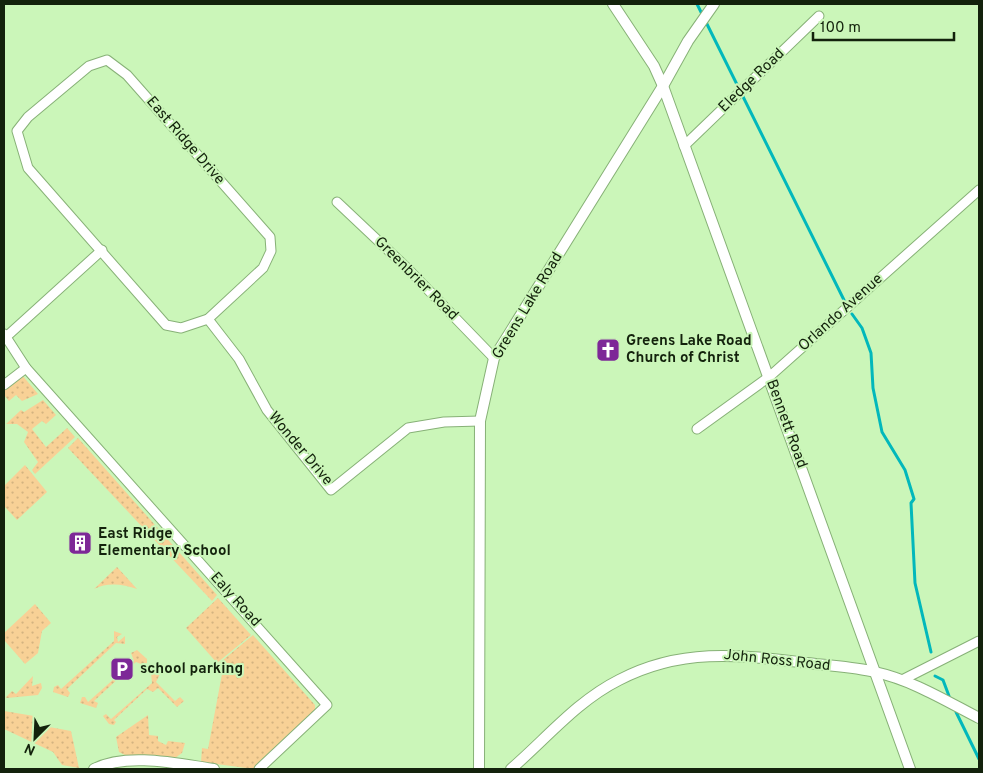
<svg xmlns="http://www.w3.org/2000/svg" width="983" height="773" viewBox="0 0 983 773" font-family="Overpass,sans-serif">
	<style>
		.green { fill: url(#green-dots) }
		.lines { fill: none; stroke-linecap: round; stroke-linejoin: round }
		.stream { stroke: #02b8bb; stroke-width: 3 }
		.minor-casing { stroke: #87b177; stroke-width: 11 }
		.tertiary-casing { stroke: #87b177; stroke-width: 12 }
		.minor { stroke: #fff; stroke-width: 9 }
		.tertiary { stroke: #fff; stroke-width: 10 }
		.labels { text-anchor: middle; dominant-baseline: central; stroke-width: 4; stroke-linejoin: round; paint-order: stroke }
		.street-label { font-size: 15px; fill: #13220c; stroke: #cbf6b9 }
		.poi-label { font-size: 15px; font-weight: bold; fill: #13220c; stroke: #cbf6b9; text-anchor: start }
	</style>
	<defs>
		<pattern id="green-dots" width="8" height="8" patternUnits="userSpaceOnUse" patternTransform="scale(1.25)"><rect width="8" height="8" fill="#f8d196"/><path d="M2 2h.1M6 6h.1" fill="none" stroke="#d4b380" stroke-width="1.8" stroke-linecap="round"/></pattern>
	</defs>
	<rect width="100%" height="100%" fill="#cbf6b9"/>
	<g class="green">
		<path d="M 22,375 L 38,394 L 22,401 L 16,395 L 9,401 L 4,395 L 4,388 Z"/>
		<path d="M 43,400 L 56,415 L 46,424 L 42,421 L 32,429 L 46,447 L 67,428 L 75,437 L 35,474 L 32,470 L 38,462 L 24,442 L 28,432 L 17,424 L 6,424 L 21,410 L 24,412 Z"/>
		<path d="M 78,438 L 217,595 L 212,601 L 68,448 Z"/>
		<path d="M 25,465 L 47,492 L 17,520 L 4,506 L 4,486 Z"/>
		<path d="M 117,567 L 137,589 C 123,584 107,582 94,589 Z"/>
		<path d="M 218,598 L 251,635 L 217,663 L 186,628 Z"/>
		<path d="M 35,604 L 51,623 L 42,631 L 38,653 L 25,664 L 4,640 L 4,633 Z"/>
		<path d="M 114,631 L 122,634 L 117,637 L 118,642 L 125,636 L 125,644 L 116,643 L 67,689 L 70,693 L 68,697 L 53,692 L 54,687 L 58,685 L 61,689 L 114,641 Z"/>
		<path d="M 253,635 L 315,705 L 315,713 L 254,769 L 201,762 L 202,748 L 208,749 L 222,674 L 211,670 Z"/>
		<path d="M 137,650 L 147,659 L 147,663 L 141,664 L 136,662 L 94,701 L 98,703 L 96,708 L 80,703 L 82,697 L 85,697 L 88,702 L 134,661 L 131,653 Z"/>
		<path d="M 155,670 L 160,674 L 156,682 L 175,701 L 180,697 L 184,701 L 177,707 L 158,688 L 153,692 L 147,689 L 114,720 L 116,722 L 114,725 L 109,724 L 103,716 L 106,714 L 111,719 L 152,683 L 151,673 Z"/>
		<path d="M 33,676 L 32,686 L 41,683 L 42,688 L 38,695 L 7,698 L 4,696 L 6,697 L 12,691 L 16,694 Z"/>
		<path d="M 4,711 L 34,716 L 33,724 L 71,731 L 79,768 L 62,765 L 53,752 L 4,729 Z"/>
		<path d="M 148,715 L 149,735 L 158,736 L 158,741 L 166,745 L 168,741 L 185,743 L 182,753 L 175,758 L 125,755 L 119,752 L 116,737 Z"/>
	</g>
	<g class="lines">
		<g class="stream">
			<path d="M 697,4 L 844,300"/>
			<path d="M 852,314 L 862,328 L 871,353 L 873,388 L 882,432 L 905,470 L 914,499 L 911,503 L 915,583 L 931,652"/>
			<path d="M 935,676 L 943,680 L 949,696"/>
			<path d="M 956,712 L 979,759"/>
		</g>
		<g class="minor-casing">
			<g id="minor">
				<path d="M 107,60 L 127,75 L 270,237 L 271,251 L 263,268 L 208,319 L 181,328 L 166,325 L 28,168 L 17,131 L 28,117 L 89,66 Z"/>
				<path d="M 684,146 L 819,16"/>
				<path d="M 337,202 L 407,268 L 494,358"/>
				<path d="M 208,319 L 239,359 L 267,410 L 331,490 L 408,428 L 444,422 L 480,421"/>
				<path d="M 4,334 L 26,368 L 327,705 L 259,769"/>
				<path d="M 6,337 L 102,250"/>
				<path d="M 4,385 L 26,368"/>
				<path d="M 697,429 L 769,377 L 979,190"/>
				<path d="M 902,680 L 979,641"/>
			</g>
		</g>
		<g class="tertiary-casing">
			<g id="tertiary">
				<path d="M 613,4 L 654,66 L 663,86 L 910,769"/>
				<path d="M 94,769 C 127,752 179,764 214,769"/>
				<path d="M 479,769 L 480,421 L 494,358 L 663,86 L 688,41 L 714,4"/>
				<path d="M 511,769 C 546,739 577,701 619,680 C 682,647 740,655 808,663 C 830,666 854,667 875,672 C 912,680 946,701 979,718"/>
			</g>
		</g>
		<use href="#minor" class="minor"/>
		<use href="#tertiary" class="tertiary"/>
	</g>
	<defs>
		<g id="church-square" transform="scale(1.25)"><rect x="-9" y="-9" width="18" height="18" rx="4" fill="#7d2897" stroke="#cbf6b9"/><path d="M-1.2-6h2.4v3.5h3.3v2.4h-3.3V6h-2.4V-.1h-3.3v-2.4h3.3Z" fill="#fff"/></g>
		<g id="building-square" transform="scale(1.25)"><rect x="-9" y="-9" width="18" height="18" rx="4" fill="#7d2897" stroke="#cbf6b9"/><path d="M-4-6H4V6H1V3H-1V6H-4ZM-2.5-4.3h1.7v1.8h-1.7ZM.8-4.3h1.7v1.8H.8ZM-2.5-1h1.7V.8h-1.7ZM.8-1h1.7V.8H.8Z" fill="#fff"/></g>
		<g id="parking-square" transform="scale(1.25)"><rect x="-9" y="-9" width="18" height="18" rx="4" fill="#7d2897" stroke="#cbf6b9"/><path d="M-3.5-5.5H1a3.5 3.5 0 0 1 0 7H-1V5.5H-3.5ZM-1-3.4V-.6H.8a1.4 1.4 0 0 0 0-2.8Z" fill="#fff"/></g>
	</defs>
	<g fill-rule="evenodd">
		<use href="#church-square" x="608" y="350"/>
		<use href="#building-square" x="80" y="543"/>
		<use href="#parking-square" x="122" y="669"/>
	</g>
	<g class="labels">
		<g class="street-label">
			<text transform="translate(752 81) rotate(-44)">Eledge Road</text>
			<text transform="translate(185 141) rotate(49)">East Ridge Drive</text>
			<text transform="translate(416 279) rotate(45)">Greenbrier Road</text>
			<text transform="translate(528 306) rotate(-59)">Greens Lake Road</text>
			<text transform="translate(841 313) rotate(-42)">Orlando Avenue</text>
			<text transform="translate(786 424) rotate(70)">Bennett Road</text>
			<text transform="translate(300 449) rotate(50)">Wonder Drive</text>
			<text transform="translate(235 600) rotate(48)">Ealy Road</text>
			<text transform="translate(777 661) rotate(6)">John Ross Road</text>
		</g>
		<g class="poi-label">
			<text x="626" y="341">Greens Lake Road<tspan x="626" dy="17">Church of Christ</tspan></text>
			<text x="98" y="534">East Ridge<tspan x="98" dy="17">Elementary School</tspan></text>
			<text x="140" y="669">school parking</text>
		</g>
	</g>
	<rect width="983" height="773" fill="none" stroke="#13220c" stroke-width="10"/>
	<g transform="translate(35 738) rotate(204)" stroke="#cbf6b9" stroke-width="4" paint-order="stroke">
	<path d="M0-4L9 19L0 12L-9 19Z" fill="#13220c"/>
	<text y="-8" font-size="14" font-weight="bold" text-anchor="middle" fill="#13220c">N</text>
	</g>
	<path d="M813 32v8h141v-8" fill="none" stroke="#13220c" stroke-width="2.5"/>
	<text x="820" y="32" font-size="15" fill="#13220c" stroke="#cbf6b9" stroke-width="4" paint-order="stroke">100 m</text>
</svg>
